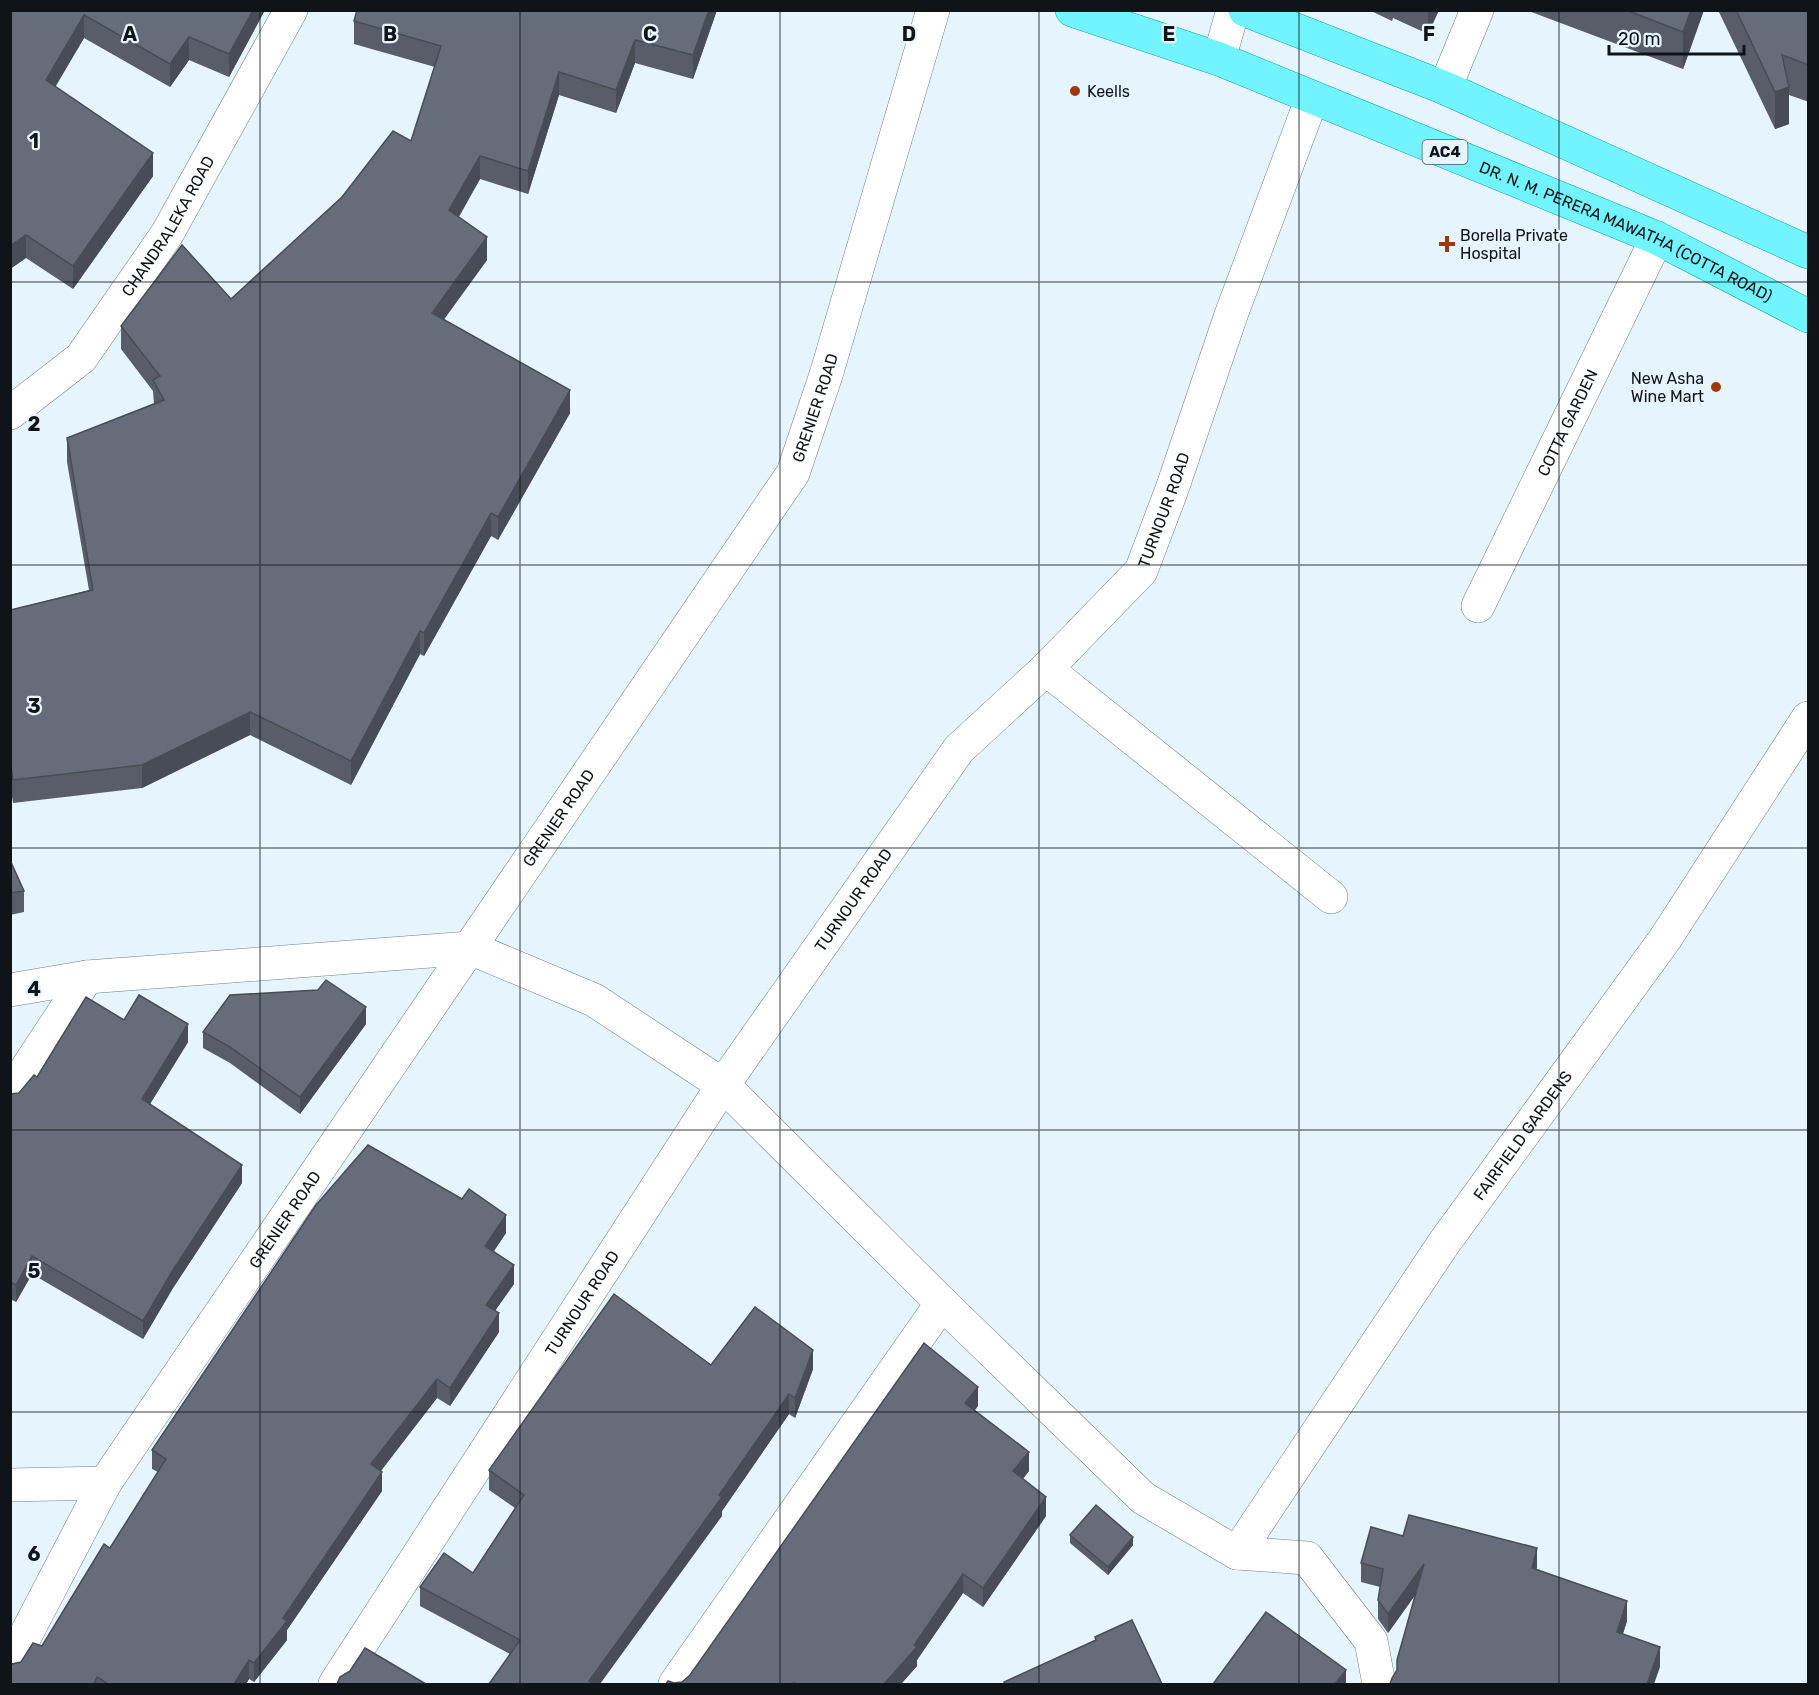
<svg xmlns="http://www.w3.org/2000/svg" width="1819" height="1695" viewBox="0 0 1819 1695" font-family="Rubik,sans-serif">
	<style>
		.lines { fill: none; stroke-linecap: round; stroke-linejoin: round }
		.street-casing { stroke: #6f7f89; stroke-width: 34 }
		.primary-casing { stroke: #11a0ac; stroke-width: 34 }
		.street { stroke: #fff; stroke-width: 33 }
		.primary { stroke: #71f4fd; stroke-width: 33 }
		.wall { fill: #595d6a }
		.shaded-wall { fill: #484c56 }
		.building { fill: #676c7b; stroke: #484c56; stroke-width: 1.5 }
		.grid { fill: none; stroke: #0e1418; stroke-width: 1.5; stroke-opacity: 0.55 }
		.poi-dot { fill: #9e390e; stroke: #e6f4fd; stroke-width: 2 }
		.labels { text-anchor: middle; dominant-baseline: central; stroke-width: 4.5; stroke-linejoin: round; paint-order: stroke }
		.shield { fill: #e6f4fd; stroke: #4f575d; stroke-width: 1.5 }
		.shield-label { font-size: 15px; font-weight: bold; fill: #0e1418 }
		.poi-label { font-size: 16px; fill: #0e1418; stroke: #e6f4fd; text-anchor: start }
		.street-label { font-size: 16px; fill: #0e1418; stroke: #e6f4fd }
		.grid-label { font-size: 20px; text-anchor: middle; font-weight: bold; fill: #0e1418; stroke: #e6f4fd; stroke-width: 4.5; stroke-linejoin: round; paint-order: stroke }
	</style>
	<rect width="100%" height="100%" fill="#e6f4fd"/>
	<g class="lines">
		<g class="street-casing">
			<g id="street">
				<path d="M 1219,59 L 1233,10"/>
				<path d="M 1445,88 L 1477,10"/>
				<path id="s1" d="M 10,413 L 81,358 L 167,234 L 291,10"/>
				<path id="s2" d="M 1478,606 L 1657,238"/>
				<path d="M 1046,669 L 1331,897"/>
				<path d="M 10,990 L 87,977"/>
				<path d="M 10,1094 L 87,977 L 470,948 L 594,1000 L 723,1085 L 942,1303 L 1143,1498 L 1237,1553 L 1307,1558 L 1371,1641 L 1379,1684"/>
				<path id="s3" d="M 10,1485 L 105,1483 L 793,473 L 826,375 L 933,10"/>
				<path id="s4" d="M 1237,1553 L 1444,1243 L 1665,939 L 1808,718"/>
				<path d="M 10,1665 L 105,1483"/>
				<path id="s5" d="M 335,1684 L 723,1085 L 959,749 L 1046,669 L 1141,571 L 1172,489 L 1231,315 L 1312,98"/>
				<path d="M 675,1684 L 942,1303"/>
			</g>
		</g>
		<g class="primary-casing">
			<g id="primary">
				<path id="s6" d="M 1072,10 L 1219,59 L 1657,238 L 1808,316"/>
				<path d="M 1245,10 L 1445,88 L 1808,252"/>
			</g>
		</g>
		<use href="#street" class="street"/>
		<use href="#primary" class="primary"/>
	</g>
	<g class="wall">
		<path d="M 10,10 L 265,10 L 229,77 L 189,60 L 170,87 L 84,38 L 55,86 L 153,176 L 73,289 L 26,258 L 10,269 Z"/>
		<path d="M 717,10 L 693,79 L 635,63 L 616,113 L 559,95 L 528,194 L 480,179 L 459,217 L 487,260 L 444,319 L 570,413 L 498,540 L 491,536 L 424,656 L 420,654 L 351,785 L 250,735 L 142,788 L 13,803 L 10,784 L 10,610 L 89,590 L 67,462 L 67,438 L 154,404 L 153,391 L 121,349 L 121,326 L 231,299 L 411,141 L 435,67 L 354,44 L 354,21 Z"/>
		<path d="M 1369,10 L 1439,10 L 1428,34 L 1393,18 L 1392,21 Z"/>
		<path d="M 1526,10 L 1704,10 L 1683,69 Z"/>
		<path d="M 1718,10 L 1809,10 L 1809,102 L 1789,95 L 1789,124 L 1775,129 Z"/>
		<path d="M 10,860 L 24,891 L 24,912 L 10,915 Z"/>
		<path d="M 366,1024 L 300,1114 L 230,1063 L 203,1048 L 203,1032 Z"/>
		<path d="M 188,1042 L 150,1104 L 242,1183 L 173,1288 L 143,1339 L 32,1274 L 16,1302 L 10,1299 L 10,1094 L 19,1093 L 37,1077 Z"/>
		<path d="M 506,1233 L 494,1251 L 514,1284 L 495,1311 L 499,1332 L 450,1406 L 437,1398 L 381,1471 L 382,1491 L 287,1630 L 287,1640 L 254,1682 L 249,1679 L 246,1684 L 10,1684 L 21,1662 L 42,1646 L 110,1548 L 158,1472 L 152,1469 L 152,1450 Z"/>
		<path d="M 711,1365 L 813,1369 L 795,1418 L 789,1414 L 722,1511 L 722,1516 L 510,1654 L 420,1606 L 420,1587 L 473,1573 L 515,1508 L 489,1490 L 489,1470 Z"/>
		<path d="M 978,1406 L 975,1410 L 1029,1471 L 1023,1479 L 1046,1516 L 983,1607 L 963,1593 L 917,1660 L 917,1666 L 901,1684 L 666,1684 L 682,1682 L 690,1675 Z"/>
		<path d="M 1070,1535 L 1133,1545 L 1108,1575 L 1070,1543 Z"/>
		<path d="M 1403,1536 L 1537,1567 L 1536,1569 L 1627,1621 L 1623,1634 L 1660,1667 L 1397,1670 L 1415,1595 L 1388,1633 L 1378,1619 L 1378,1600 L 1380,1587 L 1361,1582 L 1361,1563 Z"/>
	</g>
	<g class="shaded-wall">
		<path d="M 253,10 L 265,10 L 229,77 L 229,54 Z"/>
		<path d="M 709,10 L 717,10 L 693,79 L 693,55 Z"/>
		<path d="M 1429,10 L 1439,10 L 1428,34 L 1428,12 Z"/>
		<path d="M 1691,10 L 1704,10 L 1683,69 L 1683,32 Z"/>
		<path d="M 84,15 L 84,38 L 46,103 L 46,80 Z"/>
		<path d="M 189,37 L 189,60 L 170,87 L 170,64 Z"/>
		<path d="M 635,40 L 635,63 L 616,113 L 616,90 Z"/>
		<path d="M 559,72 L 559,95 L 528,194 L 528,171 Z"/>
		<path d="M 1789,87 L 1789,124 L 1775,129 L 1775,92 Z"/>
		<path d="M 153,153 L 153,176 L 73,289 L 73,266 Z"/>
		<path d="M 480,156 L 480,179 L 449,233 L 449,210 Z"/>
		<path d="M 26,235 L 26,258 L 10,269 L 10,246 Z"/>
		<path d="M 487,237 L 487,260 L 432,336 L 432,313 Z"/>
		<path d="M 570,390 L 570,413 L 498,540 L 498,517 Z"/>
		<path d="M 491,513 L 491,536 L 424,656 L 424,633 Z"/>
		<path d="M 420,631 L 420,654 L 351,785 L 351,761 Z"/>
		<path d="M 250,712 L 250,735 L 142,788 L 142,765 Z"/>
		<path d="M 366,1007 L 366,1024 L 300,1114 L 300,1097 Z"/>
		<path d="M 188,1024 L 188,1042 L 142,1117 L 142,1099 Z"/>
		<path d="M 242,1165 L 242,1183 L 173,1288 L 143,1339 L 143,1321 L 173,1270 Z"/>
		<path d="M 506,1215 L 506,1233 L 485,1264 L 485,1246 Z"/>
		<path d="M 32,1256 L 32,1274 L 16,1302 L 16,1285 Z"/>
		<path d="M 514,1265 L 514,1284 L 486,1323 L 486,1305 Z"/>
		<path d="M 499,1313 L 499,1332 L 450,1406 L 450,1388 Z"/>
		<path d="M 813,1350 L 813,1369 L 795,1418 L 795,1398 Z"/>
		<path d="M 437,1379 L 437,1398 L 371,1483 L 371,1464 Z"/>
		<path d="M 978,1387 L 978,1406 L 965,1422 L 965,1403 Z"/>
		<path d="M 789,1394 L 789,1414 L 722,1511 L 722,1516 L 600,1684 L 589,1684 L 589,1681 Z"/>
		<path d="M 1029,1452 L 1029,1471 L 1013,1490 L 1013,1471 Z"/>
		<path d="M 382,1472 L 382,1491 L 287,1630 L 287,1640 L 254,1682 L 254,1663 L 283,1618 Z"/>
		<path d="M 1046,1497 L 1046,1516 L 983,1607 L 983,1588 Z"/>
		<path d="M 1133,1537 L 1133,1545 L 1108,1575 L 1108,1567 Z"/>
		<path d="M 1537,1548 L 1537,1567 L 1532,1587 L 1532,1568 Z"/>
		<path d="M 1424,1564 L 1424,1583 L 1388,1633 L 1388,1614 Z"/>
		<path d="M 963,1574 L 963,1593 L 917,1660 L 917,1666 L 901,1684 L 884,1684 L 914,1645 Z"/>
		<path d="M 1627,1601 L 1627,1621 L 1617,1651 L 1617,1632 Z"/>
		<path d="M 1660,1647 L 1660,1667 L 1654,1684 L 1647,1684 Z"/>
		<path d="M 249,1660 L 249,1679 L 246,1684 L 234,1684 Z"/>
		<path d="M 1346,1670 L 1346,1684 L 1335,1684 Z"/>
	</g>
	<g class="building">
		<path d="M 10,10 L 253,10 L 229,54 L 189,37 L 170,64 L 84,15 L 46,80 L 153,153 L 73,266 L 26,235 L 10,246 Z"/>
		<path d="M 357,10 L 709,10 L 693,55 L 635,40 L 616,90 L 559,72 L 528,171 L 480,156 L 449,210 L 487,237 L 432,313 L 570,390 L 498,517 L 491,513 L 424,633 L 420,631 L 351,761 L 250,712 L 142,765 L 13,780 L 10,760 L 10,610 L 93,590 L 67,438 L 164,400 L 153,380 L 160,376 L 121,326 L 182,245 L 231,299 L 342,197 L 393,131 L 411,141 L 441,46 L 354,21 Z"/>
		<path d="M 1626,10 L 1691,10 L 1683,32 Z"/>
		<path d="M 1736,10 L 1809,10 L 1809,65 L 1782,55 L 1789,87 L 1775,92 Z"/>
		<path d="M 10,860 L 24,891 L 10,893 Z"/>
		<path d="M 326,980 L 366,1007 L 300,1097 L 230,1047 L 203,1032 L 230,995 L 318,990 Z"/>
		<path d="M 139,995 L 188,1024 L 142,1099 L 242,1165 L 173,1270 L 143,1321 L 32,1256 L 16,1285 L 10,1282 L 10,1094 L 19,1093 L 34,1075 L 37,1077 L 86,997 L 124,1020 Z"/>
		<path d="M 368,1145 L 462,1199 L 469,1189 L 506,1215 L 485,1246 L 514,1265 L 486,1305 L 499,1313 L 450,1388 L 437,1379 L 371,1464 L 382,1472 L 283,1618 L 287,1621 L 254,1663 L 249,1660 L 234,1684 L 108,1684 L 97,1677 L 94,1684 L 10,1684 L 10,1670 L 12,1664 L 21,1662 L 33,1643 L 42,1646 L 104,1544 L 110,1548 L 166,1459 L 152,1450 L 316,1205 Z"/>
		<path d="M 614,1294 L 711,1365 L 755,1307 L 813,1350 L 795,1398 L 789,1394 L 719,1495 L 722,1497 L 589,1681 L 594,1684 L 489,1684 L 520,1640 L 420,1587 L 444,1553 L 473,1573 L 524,1495 L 489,1470 Z"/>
		<path d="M 924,1343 L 978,1387 L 965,1403 L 1029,1452 L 1013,1471 L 1046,1497 L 983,1588 L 963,1574 L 914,1645 L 917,1647 L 884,1684 L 796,1684 L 794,1683 L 792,1684 L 666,1684 L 668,1681 L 674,1683 L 682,1682 L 690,1675 Z"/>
		<path d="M 1096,1505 L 1133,1537 L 1108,1567 L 1070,1535 Z"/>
		<path d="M 1409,1515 L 1537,1548 L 1532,1568 L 1627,1601 L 1617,1632 L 1660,1647 L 1647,1684 L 1390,1684 L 1392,1678 L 1397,1670 L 1397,1660 L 1424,1564 L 1388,1614 L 1378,1600 L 1383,1569 L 1361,1563 L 1371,1527 L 1403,1536 Z"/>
		<path d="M 1266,1612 L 1346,1670 L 1335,1684 L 1213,1684 Z"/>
		<path d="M 1132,1620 L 1162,1684 L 1005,1684 L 1004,1682 L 1096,1640 L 1095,1637 Z"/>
		<path d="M 365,1648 L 426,1684 L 337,1684 L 340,1677 L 350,1671 Z"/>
	</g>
	<path class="grid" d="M 260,10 L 260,1684M 520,10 L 520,1684M 780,10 L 780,1684M 1039,10 L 1039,1684M 1299,10 L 1299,1684M 1559,10 L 1559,1684M 10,282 L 1808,282M 10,565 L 1808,565M 10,848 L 1808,848M 10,1130 L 1808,1130M 10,1412 L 1808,1412"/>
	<g class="poi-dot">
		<circle cx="1075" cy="91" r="6"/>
		<path d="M1444 235h6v6h6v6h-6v6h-6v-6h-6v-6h6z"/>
		<circle cx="1716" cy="387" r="6"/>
	</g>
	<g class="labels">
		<rect class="shield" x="1422.5" y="140" width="45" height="24" rx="4.5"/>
		<g class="shield-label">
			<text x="1445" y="152">AC4</text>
		</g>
		<g class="poi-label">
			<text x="1087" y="91">Keells</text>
			<text x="1460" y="235">Borella Private<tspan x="1460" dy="18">Hospital</tspan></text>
			<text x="1704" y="378" text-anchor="end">New Asha<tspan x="1704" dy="18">Wine Mart</tspan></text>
		</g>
		<g class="street-label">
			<text stroke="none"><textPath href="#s1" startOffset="248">CHANDRALEKA ROAD</textPath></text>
			<text stroke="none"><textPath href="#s6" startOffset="597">DR. N. M. PERERA MAWATHA (COTTA ROAD)</textPath></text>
			<text stroke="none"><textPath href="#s3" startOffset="1386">GRENIER ROAD</textPath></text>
			<text stroke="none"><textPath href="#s2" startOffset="204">COTTA GARDEN</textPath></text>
			<text stroke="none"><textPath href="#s5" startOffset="1444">TURNOUR ROAD</textPath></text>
			<text stroke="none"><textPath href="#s3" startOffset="900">GRENIER ROAD</textPath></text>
			<text stroke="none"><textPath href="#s5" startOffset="940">TURNOUR ROAD</textPath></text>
			<text stroke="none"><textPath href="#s4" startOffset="506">FAIRFIELD GARDENS</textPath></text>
			<text stroke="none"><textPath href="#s3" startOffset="414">GRENIER ROAD</textPath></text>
			<text stroke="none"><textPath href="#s5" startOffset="454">TURNOUR ROAD</textPath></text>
		</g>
	</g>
	<g class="grid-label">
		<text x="130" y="41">A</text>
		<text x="390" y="41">B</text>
		<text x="650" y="41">C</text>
		<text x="909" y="41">D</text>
		<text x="1169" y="41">E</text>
		<text x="1429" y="41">F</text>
		<text x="34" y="148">1</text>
		<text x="34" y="431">2</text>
		<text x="34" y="713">3</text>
		<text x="34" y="996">4</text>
		<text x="34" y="1278">5</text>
		<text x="34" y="1561">6</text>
	</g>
	<rect width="1819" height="1695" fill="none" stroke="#0e1418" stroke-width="24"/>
	<path d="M1609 45v9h135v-9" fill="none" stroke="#0e1418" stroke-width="3"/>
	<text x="1618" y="45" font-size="18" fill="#0e1418" stroke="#e6f4fd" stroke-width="4.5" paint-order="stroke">20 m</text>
</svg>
